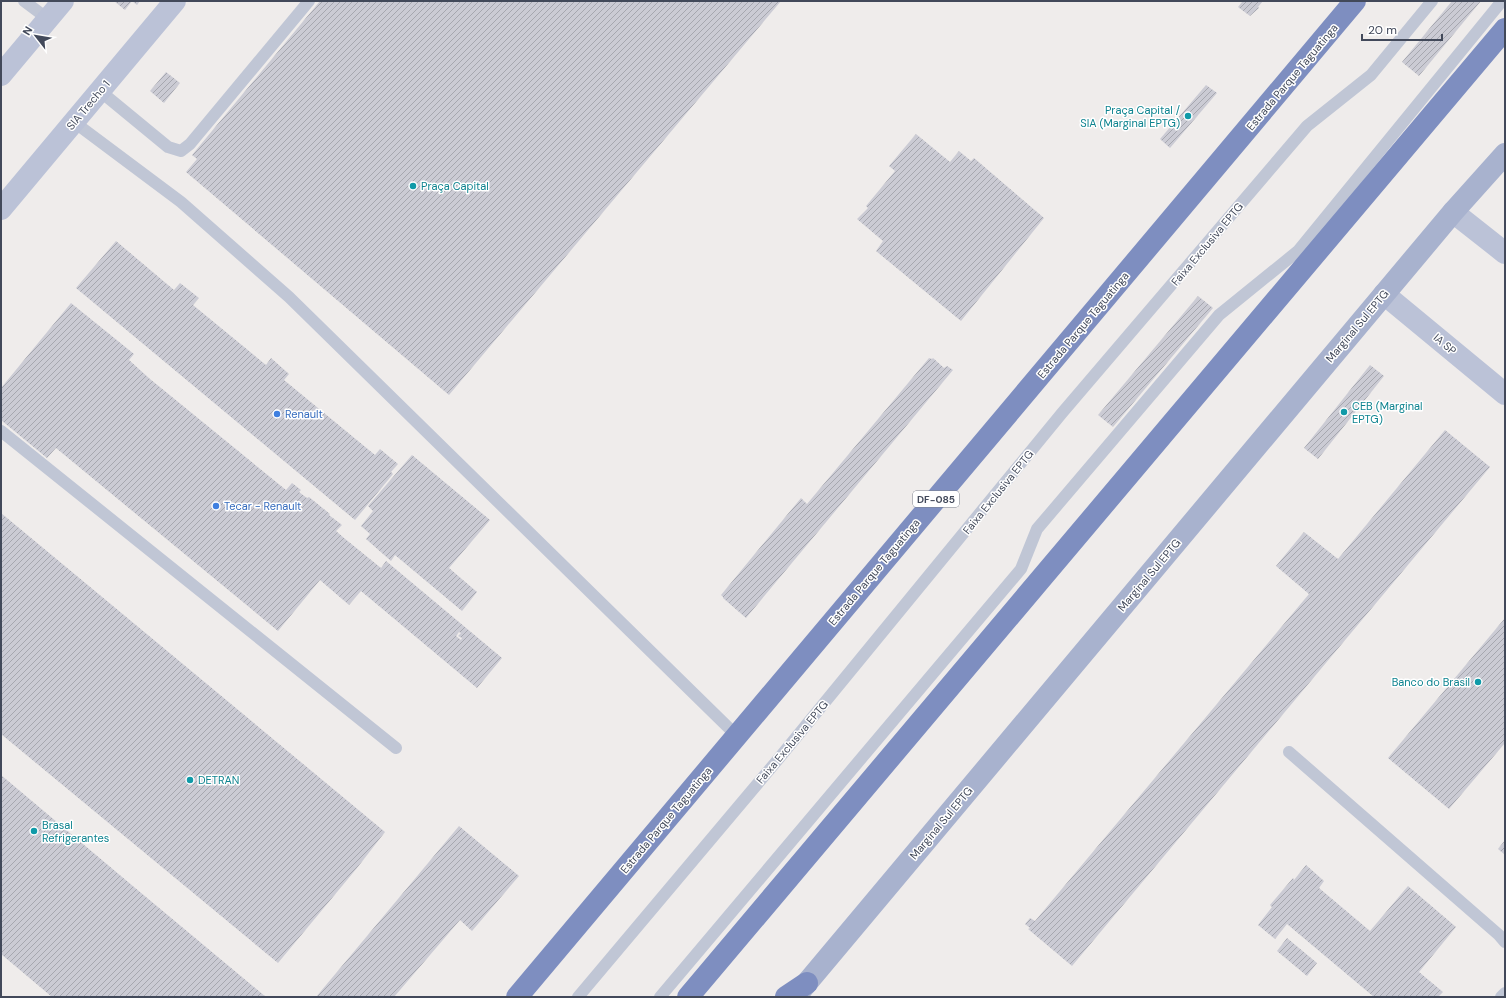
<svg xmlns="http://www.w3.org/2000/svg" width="1506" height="998" viewBox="0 0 1506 998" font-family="'DM Sans',sans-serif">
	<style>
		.building { fill: url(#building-hatch); fill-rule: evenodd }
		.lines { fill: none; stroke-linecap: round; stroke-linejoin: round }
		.lane { stroke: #c0c6d5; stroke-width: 12 }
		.secondary { stroke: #bbc2d7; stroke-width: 22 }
		.primary { stroke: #a8b2ce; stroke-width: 22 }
		.highway { stroke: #7e8ec0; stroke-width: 22 }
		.culture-dot { fill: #0f9aa8; stroke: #fff; stroke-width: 1.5 }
		.shop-dot { fill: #3f7fe0; stroke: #fff; stroke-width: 1.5 }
		.labels { text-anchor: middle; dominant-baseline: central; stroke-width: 3; stroke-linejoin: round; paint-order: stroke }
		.shield { fill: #fff; stroke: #7b808c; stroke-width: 1 }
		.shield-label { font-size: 10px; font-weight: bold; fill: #42495a }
		.street-label { font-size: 11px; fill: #42495a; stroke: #fff }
		.culture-label { font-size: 11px; fill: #0d838f; stroke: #fff; text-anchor: start }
		.shop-label { font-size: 11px; fill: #366cbe; stroke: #fff; text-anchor: start }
	</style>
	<defs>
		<pattern id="building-hatch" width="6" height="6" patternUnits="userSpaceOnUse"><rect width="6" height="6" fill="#cbcbd4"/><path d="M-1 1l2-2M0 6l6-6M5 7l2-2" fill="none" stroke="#a6a7af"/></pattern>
	</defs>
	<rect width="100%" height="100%" fill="#efeceb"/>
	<g class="building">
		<path d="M 114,1 L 140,1 L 137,5 L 132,1 L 125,10 Z"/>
		<path d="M 320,1 L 781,1 L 449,395 L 186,172 L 197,159 L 192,155 Z"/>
		<path d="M 1241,1 L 1263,1 L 1258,7 L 1259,8 L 1250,16 L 1238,7 L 1242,2 Z"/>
		<path d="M 1452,1 L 1481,1 L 1419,76 L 1402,62 Z"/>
		<path d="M 166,72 L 180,83 L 164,103 L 150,91 Z"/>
		<path d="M 1206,85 L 1217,93 L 1170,148 L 1160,139 Z"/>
		<path d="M 916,134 L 950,162 L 959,151 L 971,161 L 974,158 L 1044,218 L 961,321 L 876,251 L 883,241 L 857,219 L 868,208 L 866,206 L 895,171 L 889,166 Z"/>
		<path d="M 116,241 L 174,290 L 180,283 L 199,298 L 193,305 L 266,365 L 271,358 L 289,374 L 284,380 L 375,455 L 380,449 L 398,464 L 391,472 L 393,474 L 355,520 L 76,288 Z"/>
		<path d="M 1198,296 L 1213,308 L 1113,427 L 1098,415 Z"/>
		<path d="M 71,303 L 134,354 L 129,360 L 150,379 L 286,490 L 292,483 L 301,490 L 299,492 L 307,498 L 309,497 L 330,514 L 329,515 L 342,525 L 336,531 L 344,538 L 381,568 L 386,561 L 502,658 L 477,688 L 361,591 L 349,605 L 320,580 L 278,631 L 56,448 L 47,458 L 1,420 L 1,388 ZM 459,632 L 461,633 L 458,636 L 462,638 L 461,640 L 456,636 Z"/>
		<path d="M 929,358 L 932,359 L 933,358 L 944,368 L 947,366 L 953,370 L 746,618 L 723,598 L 723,597 L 721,595 L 801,498 L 807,504 Z"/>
		<path d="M 1370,365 L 1384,376 L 1318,459 L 1304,448 Z"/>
		<path d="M 1445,430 L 1490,467 L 1072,966 L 1028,929 L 1030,928 L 1025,924 L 1030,918 L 1035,921 L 1309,594 L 1276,566 L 1304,532 L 1338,559 Z"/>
		<path d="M 412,455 L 490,520 L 449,568 L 477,592 L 462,611 L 395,555 L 391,561 L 366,539 L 370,534 L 361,526 L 373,511 L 368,506 Z"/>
		<path d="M 1,513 L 385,832 L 357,868 L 278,963 L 1,734 Z"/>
		<path d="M 1505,618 L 1505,743 L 1449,809 L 1388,758 Z"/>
		<path d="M 1,775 L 134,887 L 266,997 L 52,997 L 1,954 Z"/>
		<path d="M 459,826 L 519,876 L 472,931 L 460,920 L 394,997 L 316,997 Z"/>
		<path d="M 1505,840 L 1505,855 L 1498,849 Z"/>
		<path d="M 1306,865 L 1324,881 L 1319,888 L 1370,931 L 1408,886 L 1456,927 L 1419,972 L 1443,992 L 1438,997 L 1374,997 L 1287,924 L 1275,939 L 1258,925 L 1272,907 L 1270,905 L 1293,878 L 1294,880 Z"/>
		<path d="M 1287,938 L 1317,963 L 1307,976 L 1277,951 Z"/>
	</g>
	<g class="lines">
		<g class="lane">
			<path d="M 24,1 L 48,19"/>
			<path d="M 100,91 L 168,147 L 181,151 L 190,144 L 309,1"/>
			<path d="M 74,122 L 181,202 L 289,297 L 737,736"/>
			<path d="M 1,431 L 396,748"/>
			<path d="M 1289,752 L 1499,935 L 1505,942"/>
			<path d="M 578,997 L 775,763 L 1062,413 L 1307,126 L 1371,75 L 1432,1"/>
			<path d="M 660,997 L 1021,569 L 1037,529 L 1219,315 L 1298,251 L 1502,1"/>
			<path d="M 1501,997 L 1505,993"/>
		</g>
		<g class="secondary">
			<path d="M 1,75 L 63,1"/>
			<path d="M 1,209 L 175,1"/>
			<path d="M 1453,212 L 1505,253"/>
			<path d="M 1384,294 L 1505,394"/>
		</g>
		<path class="primary" d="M 795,997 L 1453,212 L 1505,154"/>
		<g class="highway">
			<path d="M 517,997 L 1355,1"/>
			<path d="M 688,997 L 1505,29"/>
			<path d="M 786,997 L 807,983"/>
		</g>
	</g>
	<g class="culture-dot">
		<circle cx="1188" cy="116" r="4"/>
		<circle cx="413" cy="186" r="4"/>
		<circle cx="1344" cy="412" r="4"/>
		<circle cx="1478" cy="682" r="4"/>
		<circle cx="190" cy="780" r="4"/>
		<circle cx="34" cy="831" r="4"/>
	</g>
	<g class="shop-dot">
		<circle cx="277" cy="414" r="4"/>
		<circle cx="216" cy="506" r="4"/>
	</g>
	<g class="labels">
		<rect class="shield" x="913" y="491" width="46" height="16" rx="3"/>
		<g class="shield-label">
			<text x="936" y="499">DF-085</text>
		</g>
		<g class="street-label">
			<text transform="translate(1292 77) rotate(-50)">Estrada Parque Taguatinga</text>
			<text transform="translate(88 105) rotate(-50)">SIA Trecho 1</text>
			<text transform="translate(1207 244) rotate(-50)">Faixa Exclusiva EPTG</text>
			<text transform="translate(1083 325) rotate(-50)">Estrada Parque Taguatinga</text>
			<text transform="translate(1357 326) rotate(-50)">Marginal Sul EPTG</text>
			<text transform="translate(1445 344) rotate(40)">IA SP</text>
			<text transform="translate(998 492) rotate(-51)">Faixa Exclusiva EPTG</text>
			<text transform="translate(874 572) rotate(-50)">Estrada Parque Taguatinga</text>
			<text transform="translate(1149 575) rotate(-50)">Marginal Sul EPTG</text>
			<text transform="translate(792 742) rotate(-50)">Faixa Exclusiva EPTG</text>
			<text transform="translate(666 820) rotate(-50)">Estrada Parque Taguatinga</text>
			<text transform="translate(941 823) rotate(-50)">Marginal Sul EPTG</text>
		</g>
		<g class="culture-label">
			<text x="1180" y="110" text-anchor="end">Praça Capital /<tspan x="1180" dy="13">SIA (Marginal EPTG)</tspan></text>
			<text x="421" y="186">Praça Capital</text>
			<text x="1352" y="406">CEB (Marginal<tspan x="1352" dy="13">EPTG)</tspan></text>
			<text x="1470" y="682" text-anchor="end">Banco do Brasil</text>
			<text x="198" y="780">DETRAN</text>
			<text x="42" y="825">Brasal<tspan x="42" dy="13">Refrigerantes</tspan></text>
		</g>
		<g class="shop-label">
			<text x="285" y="414">Renault</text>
			<text x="224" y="506">Tecar - Renault</text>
		</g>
	</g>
	<rect width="1506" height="998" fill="none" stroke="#42495a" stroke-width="4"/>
	<g transform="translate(36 36) rotate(301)" stroke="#ffffff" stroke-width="3" paint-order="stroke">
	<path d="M0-3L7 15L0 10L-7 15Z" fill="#42495a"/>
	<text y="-6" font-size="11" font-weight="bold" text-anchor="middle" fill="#42495a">N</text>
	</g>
	<path d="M1362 34v6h80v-6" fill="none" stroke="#42495a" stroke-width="2"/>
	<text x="1368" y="34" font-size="12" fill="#42495a" stroke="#ffffff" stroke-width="3" paint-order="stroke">20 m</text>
</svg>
